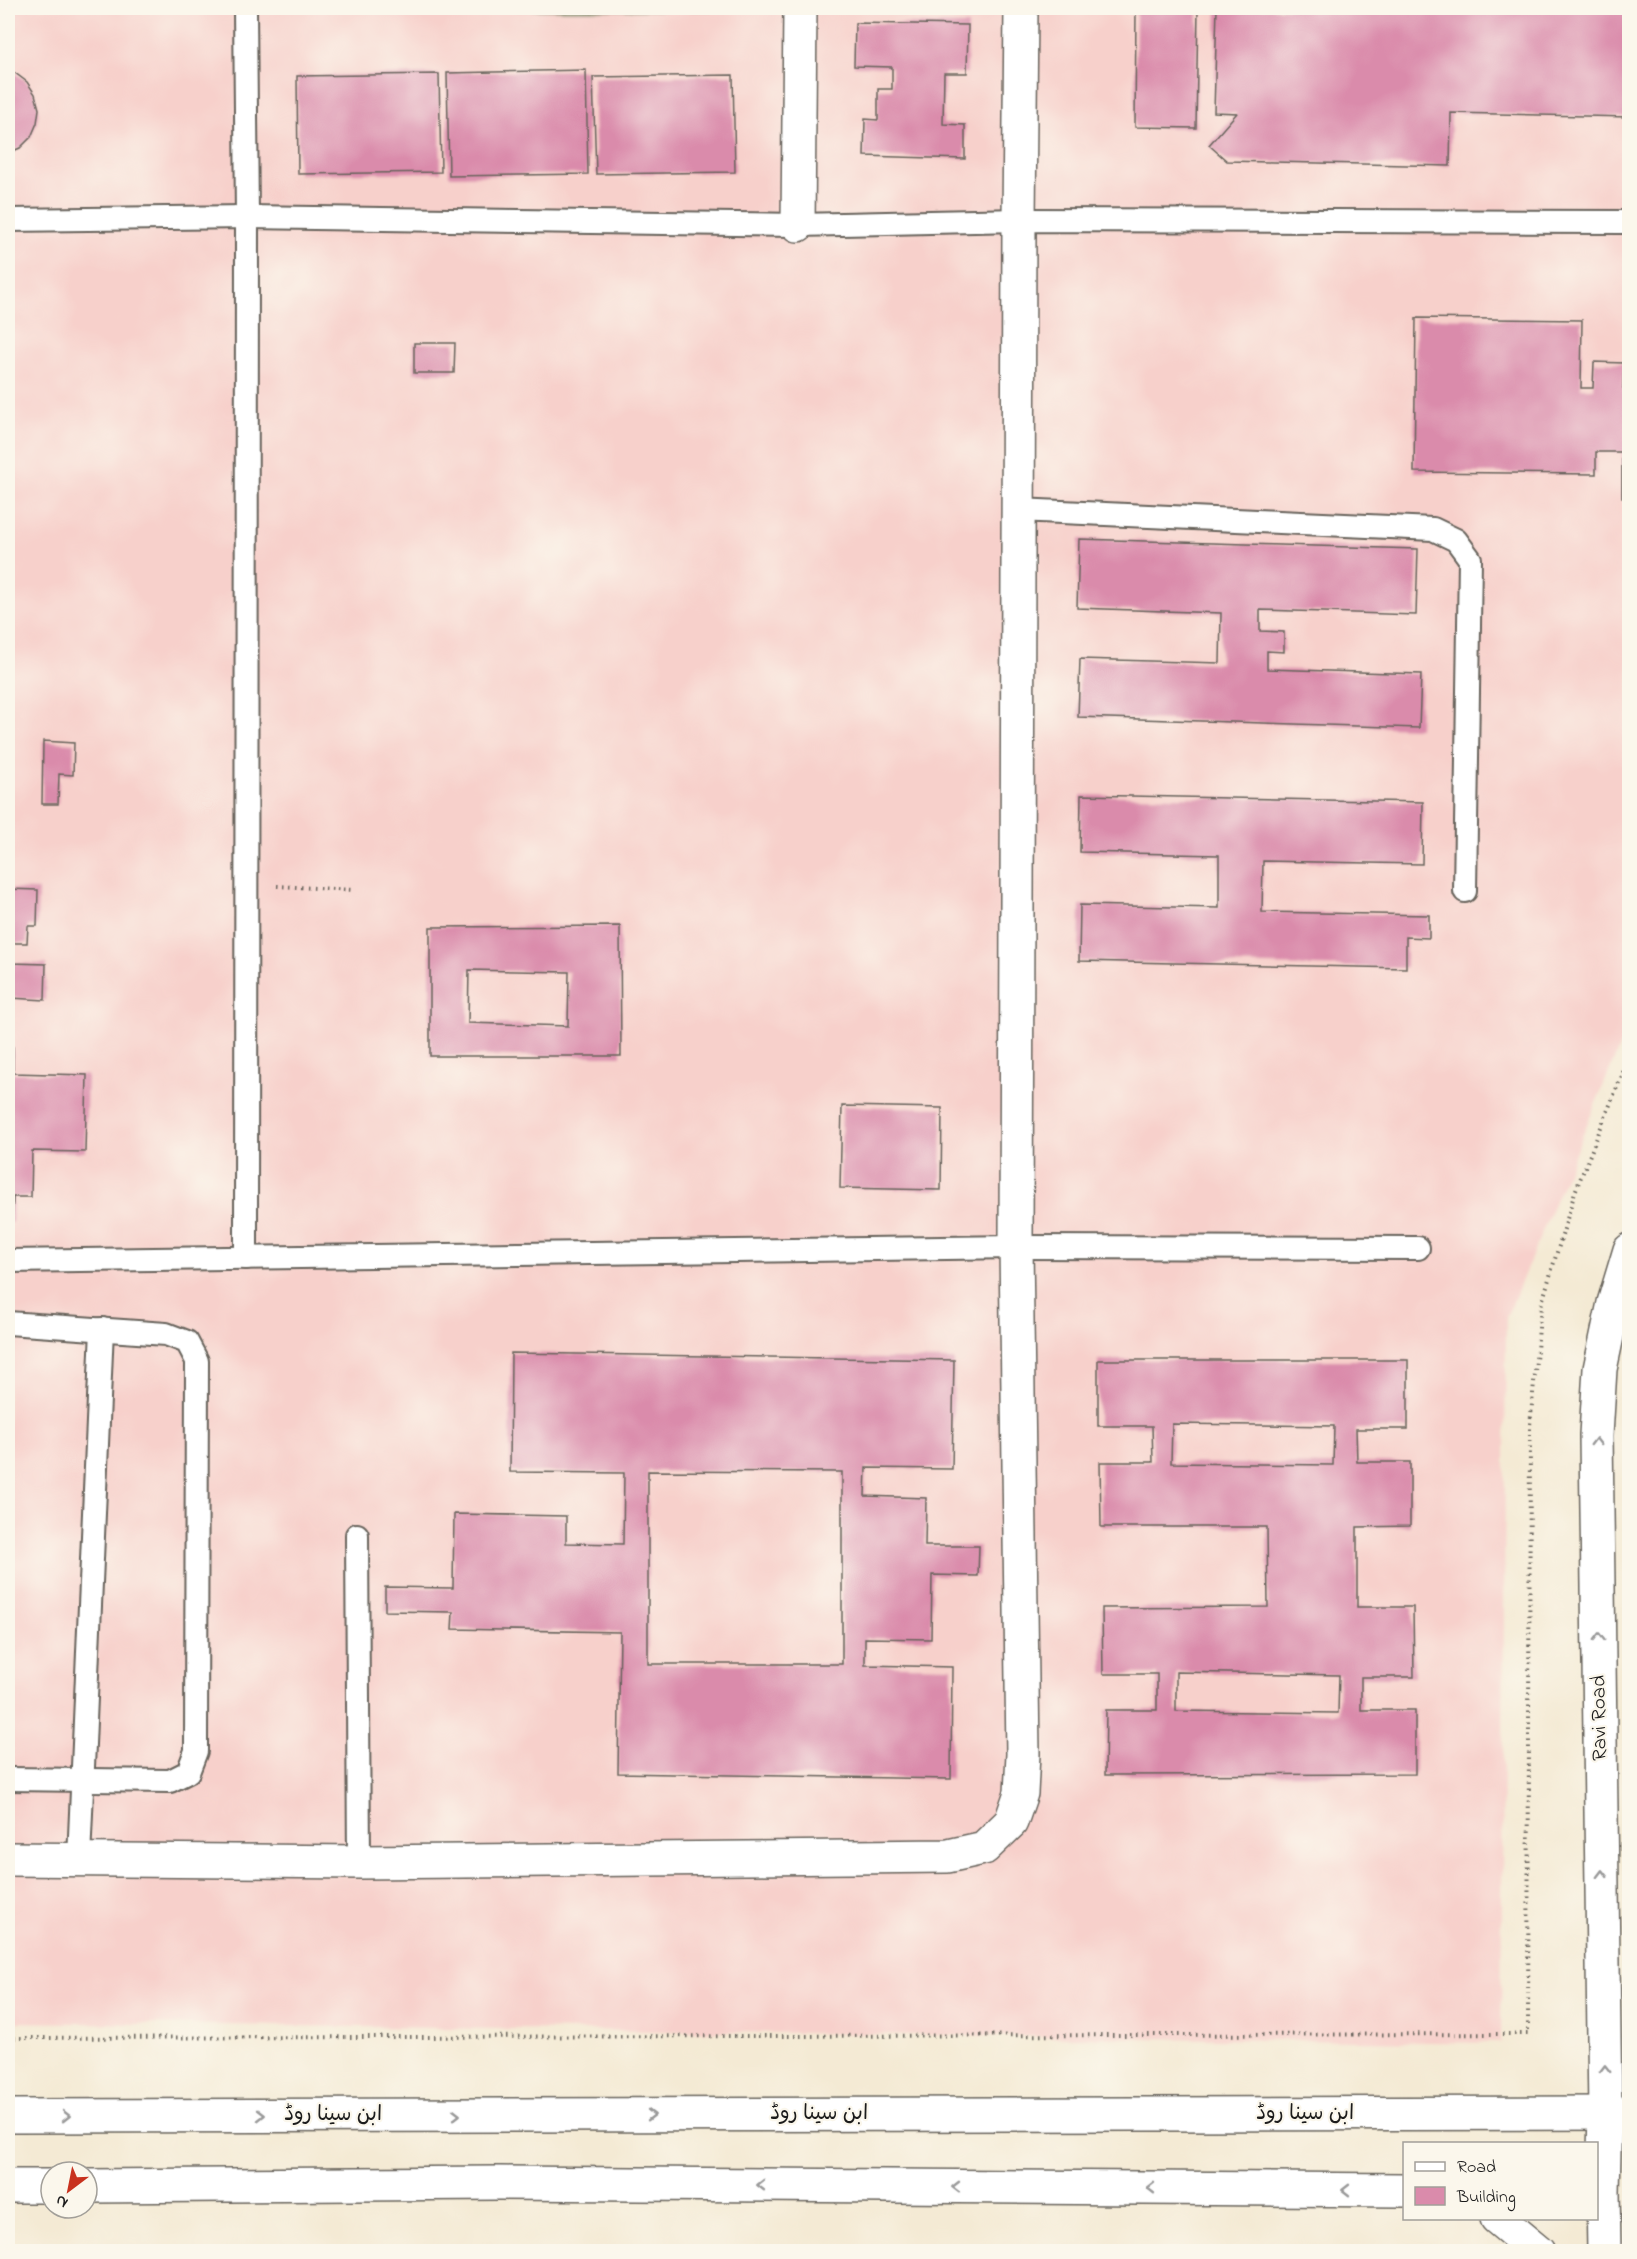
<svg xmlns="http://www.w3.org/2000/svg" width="1637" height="2259" viewBox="0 0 1637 2259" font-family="'Indie Flower','Playpen Sans Arabic',sans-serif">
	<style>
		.built { fill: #f7d0cb }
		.green { fill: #9bcd7d; stroke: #5c744c; stroke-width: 1.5 }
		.building { fill: #da8bab; fill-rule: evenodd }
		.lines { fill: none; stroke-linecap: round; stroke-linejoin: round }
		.lane-casing { stroke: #68645c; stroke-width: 26 }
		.street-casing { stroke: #68645c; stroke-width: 36 }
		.secondary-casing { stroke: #68645c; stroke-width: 36 }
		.path { stroke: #68645c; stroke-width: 4; stroke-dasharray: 1.5 4.5; stroke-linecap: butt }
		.lane { stroke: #fff; stroke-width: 22 }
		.street { stroke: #fff; stroke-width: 33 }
		.secondary { stroke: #fff; stroke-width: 33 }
		.oneway { stroke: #999 }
		.labels { text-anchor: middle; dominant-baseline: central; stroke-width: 4.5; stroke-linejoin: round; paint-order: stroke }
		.street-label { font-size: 21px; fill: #1c1c1c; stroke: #fbf7ec }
	</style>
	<rect width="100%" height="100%" fill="#fbf7ec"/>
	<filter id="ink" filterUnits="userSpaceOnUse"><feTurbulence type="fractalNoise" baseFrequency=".0167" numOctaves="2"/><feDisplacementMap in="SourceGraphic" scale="12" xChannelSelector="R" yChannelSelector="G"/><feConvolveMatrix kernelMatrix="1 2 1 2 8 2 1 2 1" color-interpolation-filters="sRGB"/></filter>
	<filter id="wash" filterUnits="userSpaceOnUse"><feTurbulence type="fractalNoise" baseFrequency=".008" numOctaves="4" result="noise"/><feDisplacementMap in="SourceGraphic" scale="24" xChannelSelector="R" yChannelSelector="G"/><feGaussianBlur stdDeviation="1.35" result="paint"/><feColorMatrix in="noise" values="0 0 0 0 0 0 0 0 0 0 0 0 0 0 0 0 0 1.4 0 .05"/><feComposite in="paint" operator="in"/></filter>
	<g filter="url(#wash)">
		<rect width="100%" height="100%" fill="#f4ead4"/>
		<path class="built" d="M 8,8 L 1629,8 L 1629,1024 L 1506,1318 L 1501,2043 L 8,2022 Z"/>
		<path class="green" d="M 281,8 L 764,8 L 764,10 L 281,9 Z"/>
		<g id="blocks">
			<g class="building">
				<path d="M 1136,8 L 1198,8 L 1196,128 L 1135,127 Z"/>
				<path d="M 1217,8 L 1630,8 L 1630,117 L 1451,113 L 1450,166 L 1227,161 L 1209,145 L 1237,113 L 1214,112 Z"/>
				<path d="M 855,23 L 968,25 L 967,73 L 944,73 L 943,124 L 965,125 L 965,159 L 864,156 L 865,119 L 878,120 L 878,89 L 892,89 L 892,67 L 854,66 Z"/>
				<path d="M 586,70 L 588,174 L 449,176 L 447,73 Z"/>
				<path d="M 8,71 L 15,73 L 27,82 L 35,94 L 39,109 L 37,123 L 31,137 L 20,148 L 8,153 Z"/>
				<path d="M 439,74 L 441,172 L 298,174 L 297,76 Z"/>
				<path d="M 733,75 L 735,172 L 596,174 L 593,77 Z"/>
				<path d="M 1416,318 L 1582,320 L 1581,388 L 1593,388 L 1594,362 L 1624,363 L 1623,388 L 1630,388 L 1630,498 L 1622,498 L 1622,452 L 1596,452 L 1596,474 L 1414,472 Z"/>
				<path d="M 414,343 L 455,343 L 454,373 L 414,373 Z"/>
				<path d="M 1079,539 L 1418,549 L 1416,615 L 1260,610 L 1260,631 L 1284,632 L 1284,652 L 1267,651 L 1267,669 L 1421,674 L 1419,728 L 1078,717 L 1080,659 L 1220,663 L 1221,613 L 1077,608 Z"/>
				<path d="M 43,741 L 74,743 L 73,775 L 59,774 L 58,804 L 42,804 Z"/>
				<path d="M 1081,795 L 1423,802 L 1422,864 L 1263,861 L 1262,912 L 1429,915 L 1429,938 L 1406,937 L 1406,968 L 1079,961 L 1080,905 L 1219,908 L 1219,855 L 1080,852 Z"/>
				<path d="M 8,889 L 38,890 L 37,926 L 28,926 L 27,943 L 11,943 L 11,963 L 46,964 L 45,1000 L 11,998 L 10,1016 L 8,1016 Z"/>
				<path d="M 620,926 L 621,1056 L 430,1056 L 430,927 ZM 469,970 L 569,972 L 568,1026 L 468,1023 Z"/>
				<path d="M 8,1047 L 13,1047 L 13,1073 L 87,1075 L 85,1152 L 32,1151 L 31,1197 L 13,1197 L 12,1223 L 8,1223 Z"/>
				<path d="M 842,1106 L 942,1108 L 941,1190 L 840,1188 Z"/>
				<path d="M 511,1353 L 954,1360 L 952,1469 L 866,1468 L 865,1496 L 926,1498 L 925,1546 L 979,1546 L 978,1576 L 932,1575 L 931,1639 L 865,1638 L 865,1665 L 952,1667 L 951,1779 L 618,1773 L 620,1632 L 452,1629 L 453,1612 L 385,1611 L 385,1587 L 453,1588 L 454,1514 L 566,1516 L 566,1543 L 623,1544 L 624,1473 L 510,1472 ZM 648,1471 L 842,1472 L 842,1664 L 648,1664 Z"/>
				<path d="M 1098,1360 L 1408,1360 L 1408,1429 L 1356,1429 L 1357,1462 L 1410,1462 L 1410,1526 L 1357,1527 L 1357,1607 L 1413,1607 L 1414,1677 L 1361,1677 L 1361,1710 L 1415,1710 L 1415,1774 L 1105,1775 L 1106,1710 L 1157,1710 L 1157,1674 L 1103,1674 L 1102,1608 L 1268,1607 L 1267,1527 L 1101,1527 L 1100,1462 L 1153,1462 L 1152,1426 L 1098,1426 ZM 1172,1424 L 1334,1426 L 1333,1465 L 1171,1463 ZM 1176,1672 L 1339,1675 L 1338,1713 L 1176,1711 Z"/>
			</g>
		</g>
	</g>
	<g filter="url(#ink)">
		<use href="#blocks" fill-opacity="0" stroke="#68645c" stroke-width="1.5"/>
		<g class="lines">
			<g class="lane-casing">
				<g id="lane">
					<path d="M 245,8 L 247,217 L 246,1258"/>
					<path d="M 8,220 L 247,217 L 798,225 L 1019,220 L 1630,222"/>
					<path d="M 1018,510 L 1433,529 L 1456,540 L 1470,559 L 1465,891"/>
					<path d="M 8,1261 L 1016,1247 L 1418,1248"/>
					<path d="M 8,1323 L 166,1334 L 187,1342 L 197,1361 L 196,1751 L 188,1772 L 170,1781 L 8,1779"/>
					<path d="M 357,1535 L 359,1862"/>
					<path d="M 79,1859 L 102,1329"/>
				</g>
			</g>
			<g class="street-casing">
				<g id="street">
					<path d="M 798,225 L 800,8"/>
					<path d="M 8,1859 L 359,1862 L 948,1856 L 984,1848 L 1011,1822 L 1021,1793 L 1023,1754 L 1016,1247 L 1019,220 L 1021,8"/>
				</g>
			</g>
			<g class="secondary-casing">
				<g id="secondary">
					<path d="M 8,2116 L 1630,2113"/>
					<path d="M 8,2186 L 51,2186"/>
					<path d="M 87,2186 L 500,2183 L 1404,2190"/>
					<path d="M 1497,2218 L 1538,2252"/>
					<path d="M 1604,2252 L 1603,2191 L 1605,2113 L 1596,1435 L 1600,1369 L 1614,1303 L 1630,1250"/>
				</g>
			</g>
			<g class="path">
				<path d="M 277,886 L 354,890"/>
				<path d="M 8,2038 L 1528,2034 L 1530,1426 L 1541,1306 L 1575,1192 L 1630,1055"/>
				<path d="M 10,2222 L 12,2252"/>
			</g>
			<use href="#lane" class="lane"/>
			<use href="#street" class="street"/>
			<use href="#secondary" class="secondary"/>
		</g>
		<defs><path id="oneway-chevron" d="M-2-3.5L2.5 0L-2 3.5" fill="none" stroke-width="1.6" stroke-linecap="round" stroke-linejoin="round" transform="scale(1.5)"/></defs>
		<g class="oneway">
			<use href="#oneway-chevron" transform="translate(1596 1442) rotate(-90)"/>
			<use href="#oneway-chevron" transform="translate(1599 1637) rotate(-91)"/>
			<use href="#oneway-chevron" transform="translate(1602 1874) rotate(-91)"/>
			<use href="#oneway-chevron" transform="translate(1605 2069) rotate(-91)"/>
			<use href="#oneway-chevron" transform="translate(261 2115)"/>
			<use href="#oneway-chevron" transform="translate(456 2115)"/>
			<use href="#oneway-chevron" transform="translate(651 2115)"/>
			<use href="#oneway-chevron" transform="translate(66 2116)"/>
			<use href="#oneway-chevron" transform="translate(761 2185) rotate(-180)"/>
			<use href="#oneway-chevron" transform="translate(956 2187) rotate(-180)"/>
			<use href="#oneway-chevron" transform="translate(1151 2188) rotate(-180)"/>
			<use href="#oneway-chevron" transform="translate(1346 2190) rotate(-180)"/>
		</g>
	</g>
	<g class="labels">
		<g class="street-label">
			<text transform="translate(1600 1718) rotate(-91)">Ravi Road</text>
			<text x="819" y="2114">ابن سینا روڈ</text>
			<text x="1305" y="2114">ابن سینا روڈ</text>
			<text x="333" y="2115">ابن سینا روڈ</text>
		</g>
	</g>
	<rect width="1637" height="2259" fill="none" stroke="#fbf7ec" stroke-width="30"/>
	<rect x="1403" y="2142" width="195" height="78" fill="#fbf7ec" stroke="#a29f99" stroke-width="1.5"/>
	<rect x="1415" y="2162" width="30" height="9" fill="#ffffff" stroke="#a29f99" stroke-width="1.5"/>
	<text x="1457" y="2172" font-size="18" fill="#1c1c1c">Road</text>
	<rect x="1415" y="2187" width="30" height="18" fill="#da8bab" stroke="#a29f99" stroke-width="1.5"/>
	<text x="1457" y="2202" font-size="18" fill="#1c1c1c">Building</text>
	<g transform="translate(69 2190) rotate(212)"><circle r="28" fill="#fbf7ec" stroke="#a29f99" stroke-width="1.5"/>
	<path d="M0-4.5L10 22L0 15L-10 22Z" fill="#c8321e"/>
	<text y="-9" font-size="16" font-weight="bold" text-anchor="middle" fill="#1c1c1c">N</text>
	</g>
</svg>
